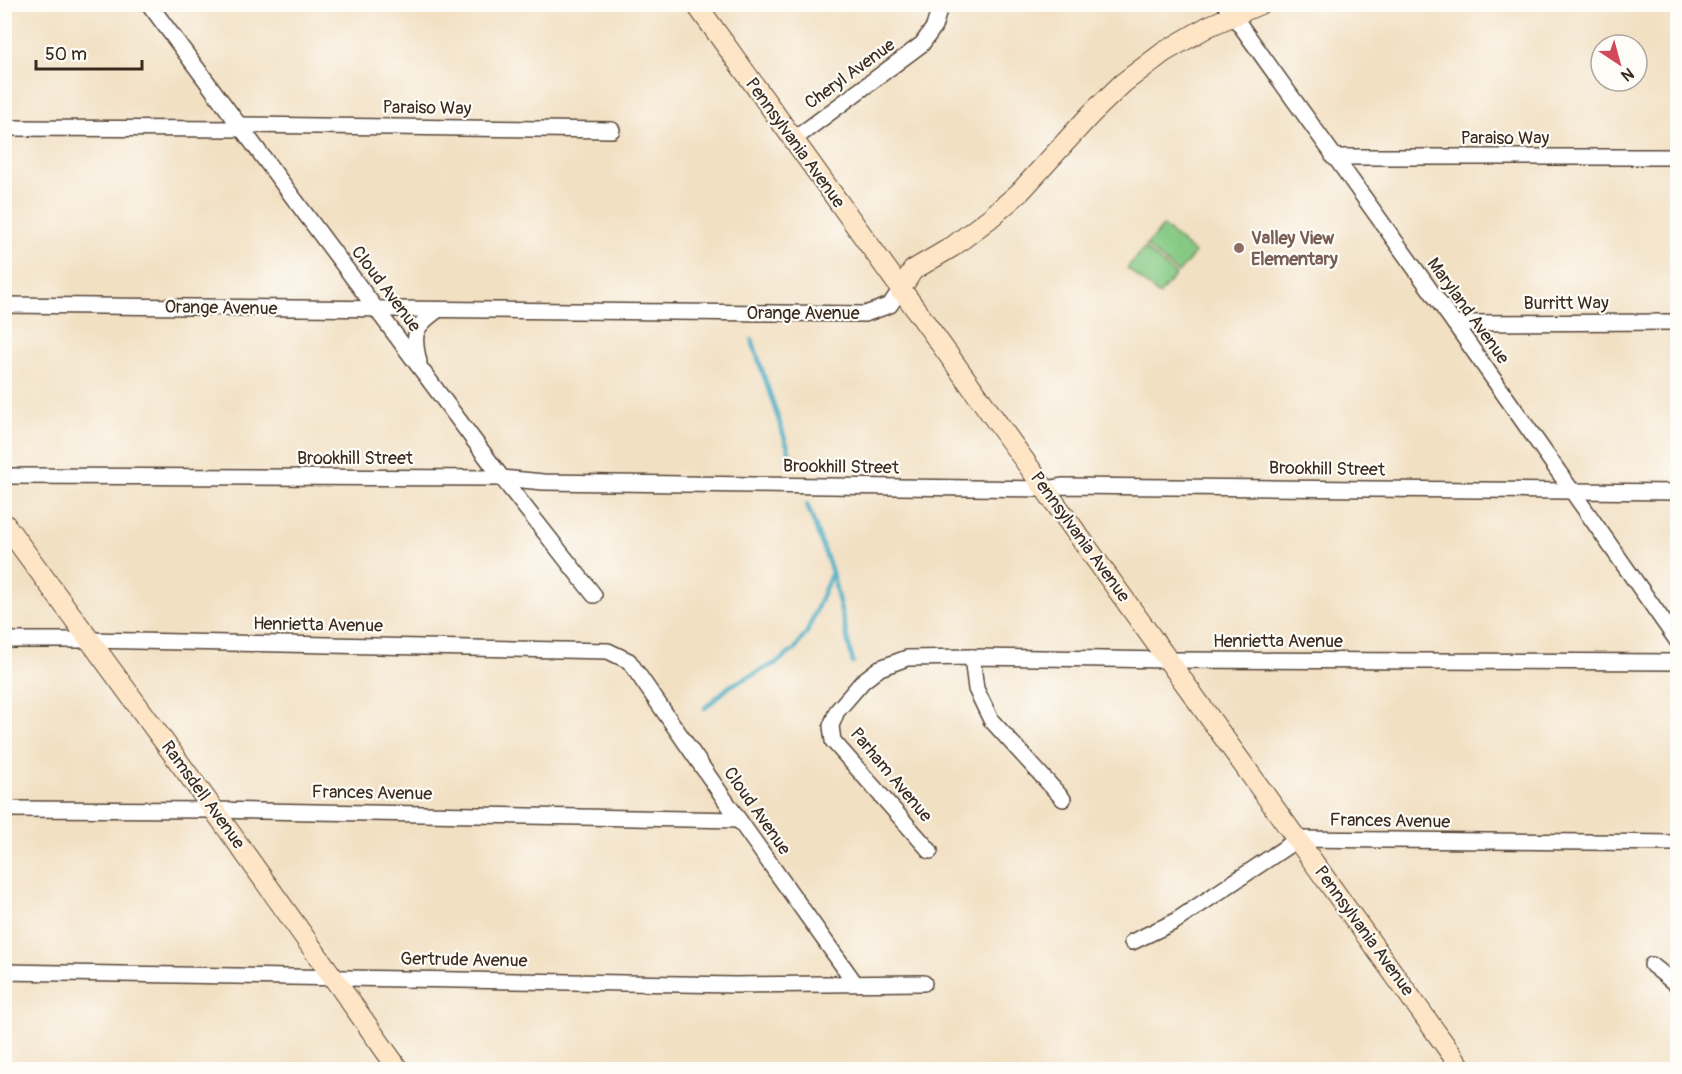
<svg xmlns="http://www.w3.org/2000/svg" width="1682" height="1074" viewBox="0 0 1682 1074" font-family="Pangolin,sans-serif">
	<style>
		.green { fill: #85c983; stroke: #607a50; stroke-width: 1.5 }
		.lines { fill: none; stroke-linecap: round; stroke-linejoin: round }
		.stream { stroke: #42aac2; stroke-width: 4.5 }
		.street-casing { stroke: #564537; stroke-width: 18 }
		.secondary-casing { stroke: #564537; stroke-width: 22 }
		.street { stroke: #fff; stroke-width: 15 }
		.secondary { stroke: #fde5c5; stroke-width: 20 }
		.education-dot { fill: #8d6e63; stroke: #fdfcf7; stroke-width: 2 }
		.labels { text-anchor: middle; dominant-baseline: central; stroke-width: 4.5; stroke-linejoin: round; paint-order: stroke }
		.street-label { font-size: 18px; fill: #3b2a1e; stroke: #fdfcf7 }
		.education-label { font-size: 18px; font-weight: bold; fill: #785e54; stroke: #fdfcf7; text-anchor: start }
	</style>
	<rect width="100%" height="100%" fill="#fdfcf7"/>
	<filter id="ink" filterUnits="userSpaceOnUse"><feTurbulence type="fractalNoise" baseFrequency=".0167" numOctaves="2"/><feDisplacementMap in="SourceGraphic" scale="12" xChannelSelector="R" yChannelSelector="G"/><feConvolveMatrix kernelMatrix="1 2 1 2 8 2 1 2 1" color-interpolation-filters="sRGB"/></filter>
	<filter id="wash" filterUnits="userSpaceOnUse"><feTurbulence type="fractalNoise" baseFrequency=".008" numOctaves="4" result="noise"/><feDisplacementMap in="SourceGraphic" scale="24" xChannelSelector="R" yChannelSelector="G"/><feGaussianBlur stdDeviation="1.35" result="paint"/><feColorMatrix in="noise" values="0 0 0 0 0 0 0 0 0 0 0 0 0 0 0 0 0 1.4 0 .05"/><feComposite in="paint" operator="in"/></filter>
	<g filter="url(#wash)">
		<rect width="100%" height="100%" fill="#f2e0c3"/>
		<g class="green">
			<path d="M 1163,226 L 1195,253 L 1178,273 L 1146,246 Z"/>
			<path d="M 1144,248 L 1176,275 L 1159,295 L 1127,268 Z"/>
		</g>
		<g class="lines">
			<g class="stream">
				<path d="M 752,340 L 793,463"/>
				<path d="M 807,504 L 832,572 L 853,663"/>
				<path d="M 705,708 L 730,686 L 776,663 L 794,650 L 807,632 L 832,572"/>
			</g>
		</g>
	</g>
	<g filter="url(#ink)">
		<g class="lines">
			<g class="street-casing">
				<g id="street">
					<path d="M 149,4 L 502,478 L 594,595"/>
					<path d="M 1225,4 L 1454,323 L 1678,642"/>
					<path d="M 240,125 L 612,130"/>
					<path d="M 4,128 L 243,129"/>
					<path d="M 793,140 L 922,44 L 934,27 L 941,4"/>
					<path d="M 1333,157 L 1678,157"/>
					<path d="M 4,305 L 865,314 L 890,305 L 900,290"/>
					<path d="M 1454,323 L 1678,322"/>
					<path d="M 419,362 C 412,333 414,327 438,310"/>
					<path d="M 4,476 L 502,478 L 543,482 L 1046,489 L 1062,486 L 1678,492"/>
					<path d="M 4,640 L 89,640 L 608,651 L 629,661 L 739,820 L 855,983"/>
					<path d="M 972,657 L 976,689 L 991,720 L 1063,799"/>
					<path d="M 4,809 L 214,810 L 739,820"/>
					<path d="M 930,851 L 833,741 L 831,726 L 837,711 L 863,681 L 880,668 L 907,658 L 972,657 L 1169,660 L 1678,662"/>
					<path d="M 1132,942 L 1174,922 L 1298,839 L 1678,843"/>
					<path d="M 1652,965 L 1678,986"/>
					<path d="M 4,972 L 735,985 L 924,983"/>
				</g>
			</g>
			<g class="secondary-casing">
				<g id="secondary">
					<path d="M 696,4 L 1463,1070"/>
					<path d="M 900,290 L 913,270 L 952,247 L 990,218 L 1020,192 L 1091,114 L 1123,83 L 1164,52 L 1209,26 L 1260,4"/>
					<path d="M 4,523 L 214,810 L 399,1070"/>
				</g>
			</g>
			<use href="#street" class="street"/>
			<use href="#secondary" class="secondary"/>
		</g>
	</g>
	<circle class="education-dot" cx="1239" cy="248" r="6"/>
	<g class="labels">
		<g class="street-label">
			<text transform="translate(850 74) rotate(-36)">Cheryl Avenue</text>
			<text transform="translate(427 108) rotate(1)">Paraiso Way</text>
			<text x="1505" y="138">Paraiso Way</text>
			<text transform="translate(795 143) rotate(54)">Pennsylvania Avenue</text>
			<text transform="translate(386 289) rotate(53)">Cloud Avenue</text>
			<text x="1566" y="303">Burritt Way</text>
			<text transform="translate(221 308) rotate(1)">Orange Avenue</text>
			<text transform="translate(1468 311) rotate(54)">Maryland Avenue</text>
			<text x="803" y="313">Orange Avenue</text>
			<text x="355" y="458">Brookhill Street</text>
			<text transform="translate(841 467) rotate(1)">Brookhill Street</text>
			<text transform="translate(1327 469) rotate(1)">Brookhill Street</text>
			<text transform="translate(1080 537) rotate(54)">Pennsylvania Avenue</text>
			<text transform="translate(318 625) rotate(1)">Henrietta Avenue</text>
			<text x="1278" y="641">Henrietta Avenue</text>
			<text transform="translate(891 775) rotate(50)">Parham Avenue</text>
			<text transform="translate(372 793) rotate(1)">Frances Avenue</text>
			<text transform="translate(203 795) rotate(54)">Ramsdell Avenue</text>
			<text transform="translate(757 811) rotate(55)">Cloud Avenue</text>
			<text transform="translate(1390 821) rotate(1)">Frances Avenue</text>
			<text transform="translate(1364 931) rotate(54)">Pennsylvania Avenue</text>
			<text transform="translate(464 960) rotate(1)">Gertrude Avenue</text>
		</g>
		<g class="education-label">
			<text x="1251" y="238">Valley View<tspan x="1251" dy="21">Elementary</tspan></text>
		</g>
	</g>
	<rect width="1682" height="1074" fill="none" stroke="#fdfcf7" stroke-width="24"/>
	<g transform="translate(1619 63) rotate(144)"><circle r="28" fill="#fdfcf7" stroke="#afa8a0" stroke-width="1.5"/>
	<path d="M0-4.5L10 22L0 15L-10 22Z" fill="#d1495b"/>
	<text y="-9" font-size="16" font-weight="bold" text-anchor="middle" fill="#3b2a1e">N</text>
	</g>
	<path d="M36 60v9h106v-9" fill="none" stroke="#3b2a1e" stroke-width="3"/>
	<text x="45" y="60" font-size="18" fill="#3b2a1e" stroke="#fdfcf7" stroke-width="4.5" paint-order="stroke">50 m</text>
</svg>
